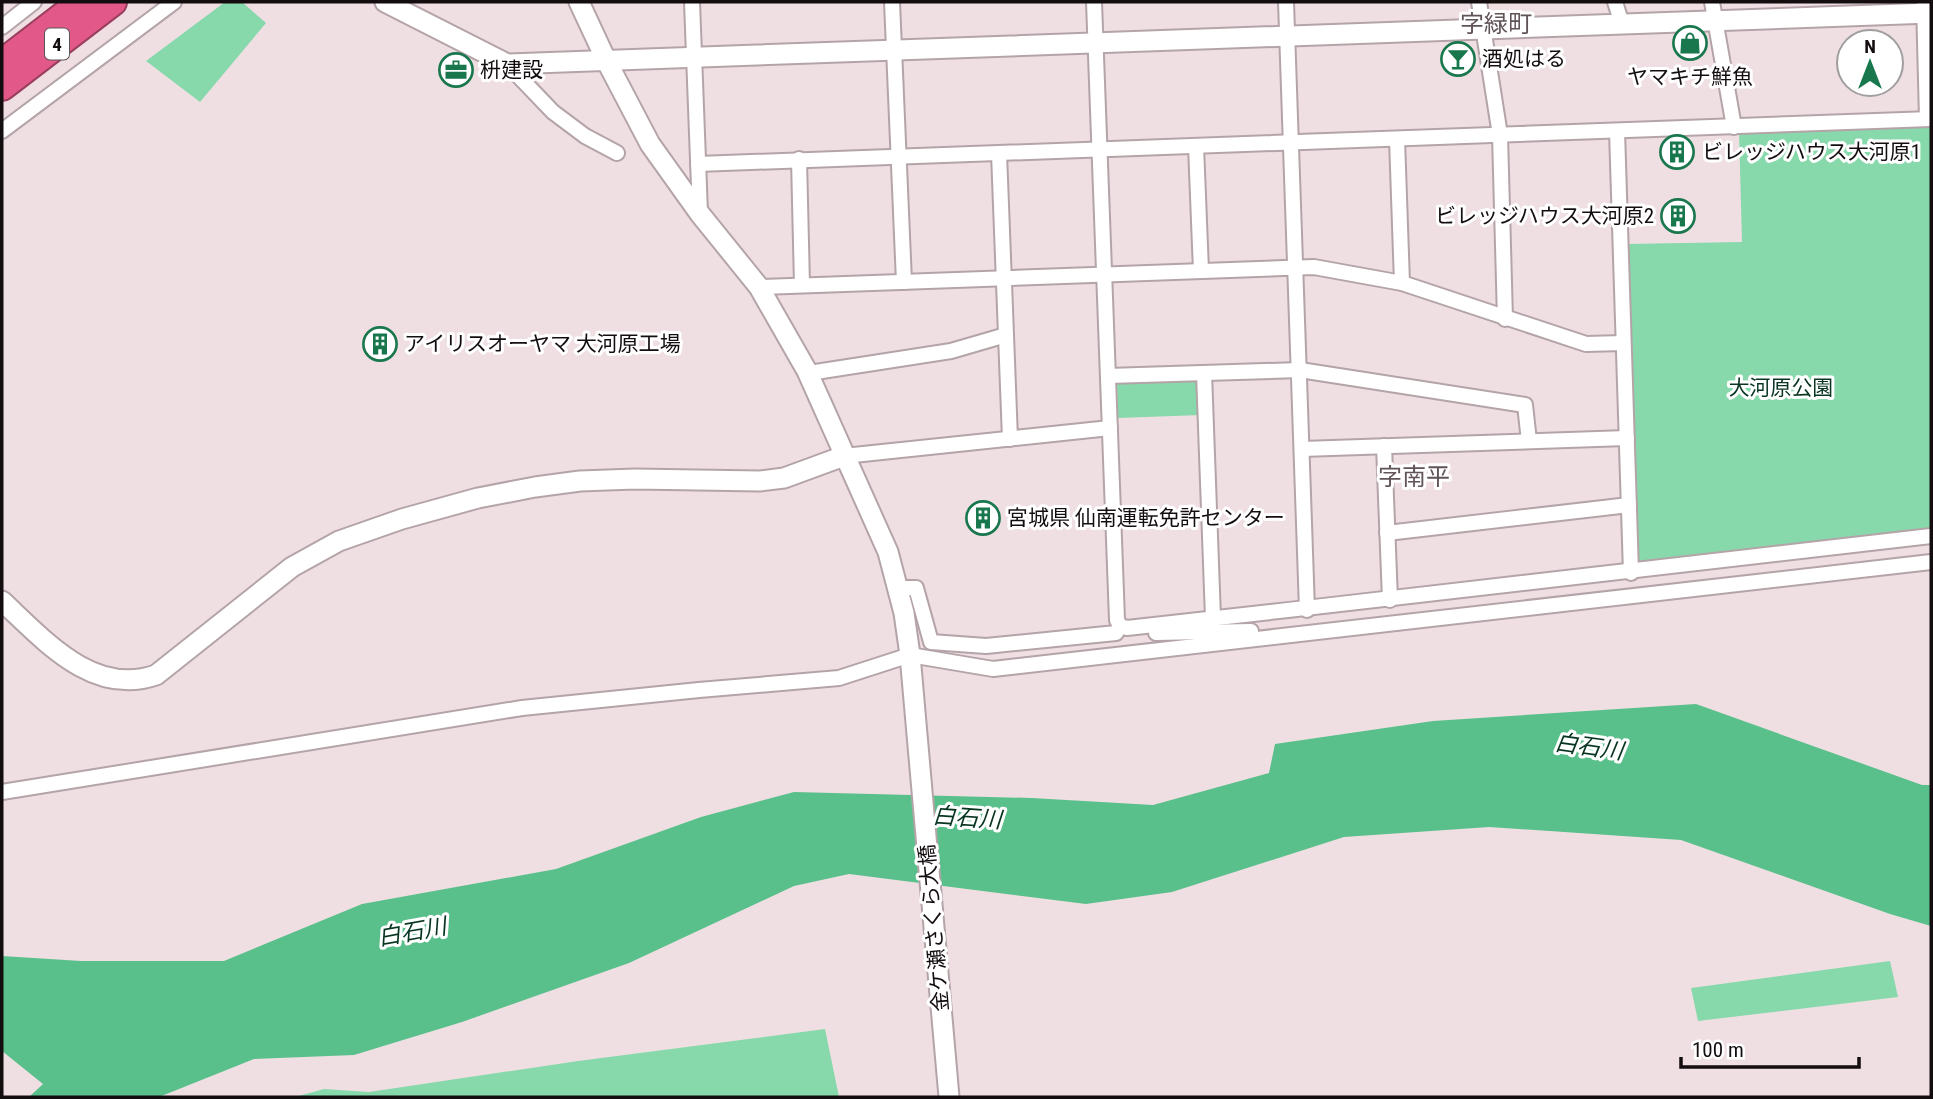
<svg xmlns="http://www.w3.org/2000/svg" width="1933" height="1099" viewBox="0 0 1933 1099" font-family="'Roboto Condensed','Noto Sans JP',sans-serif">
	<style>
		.green { fill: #87d9ab }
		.water { fill: #5ac08b }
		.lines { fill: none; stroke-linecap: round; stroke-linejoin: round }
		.street-casing { stroke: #b4a4a8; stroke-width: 18 }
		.secondary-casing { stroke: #b4a4a8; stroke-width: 23 }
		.highway-casing { stroke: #9a3e5e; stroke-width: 30 }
		.street { stroke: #fff; stroke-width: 14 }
		.secondary { stroke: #fff; stroke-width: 19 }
		.highway { stroke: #e25889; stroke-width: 26 }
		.labels { text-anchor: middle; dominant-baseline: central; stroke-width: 6; stroke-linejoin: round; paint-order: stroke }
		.shield { fill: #fff; stroke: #5a5657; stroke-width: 2 }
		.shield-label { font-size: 19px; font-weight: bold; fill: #130d0f }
		.poi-label { font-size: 21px; fill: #130d0f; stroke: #fff; text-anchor: start }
		.park-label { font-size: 21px; fill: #093622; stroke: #fff }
		.street-label { font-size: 21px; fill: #130d0f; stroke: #fff }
		.water-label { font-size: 23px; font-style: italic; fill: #073520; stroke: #fff }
		.quarter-label { font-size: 24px; fill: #615457; stroke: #fff }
	</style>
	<rect width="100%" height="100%" fill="#efdfe3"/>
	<g class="green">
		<path d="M 225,2 L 242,2 L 266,23 L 200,102 L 146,61 Z"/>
		<path d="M 1931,124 L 1931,531 L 1642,565 L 1638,562 L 1626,244 L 1742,242 L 1739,131 Z"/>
		<path d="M 1194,378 L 1200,382 L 1201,415 L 1118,418 L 1117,384 L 1123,381 Z"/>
		<path d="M 1890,961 L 1898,997 L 1698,1021 L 1691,988 Z"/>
		<path d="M 825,1029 L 839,1097 L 295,1097 L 324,1089 L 369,1092 L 578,1061 Z"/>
	</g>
	<path class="water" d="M 1696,704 L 1922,785 L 1931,785 L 1931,926 L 1890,914 L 1681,840 L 1489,827 L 1344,837 L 1172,892 L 1086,904 L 849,874 L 794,886 L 629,963 L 462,1022 L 354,1055 L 254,1059 L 159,1097 L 29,1097 L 43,1084 L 2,1051 L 2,956 L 81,961 L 224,961 L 362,904 L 556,869 L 701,817 L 794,792 L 1032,798 L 1153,805 L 1269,773 L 1275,744 L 1433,721 Z"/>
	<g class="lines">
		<g class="street-casing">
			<g id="street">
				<path d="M 692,2 L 700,213"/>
				<path d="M 892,2 L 904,282"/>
				<path d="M 1094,2 L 1117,620 L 1120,626 L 1127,628 C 1395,598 1663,569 1931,536"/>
				<path d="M 1286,2 L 1307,610"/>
				<path d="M 1479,2 L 1500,135 L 1505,319"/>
				<path d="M 1615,2 L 1622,24"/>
				<path d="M 1712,2 L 1734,127"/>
				<path d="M 1924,2 L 1927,119"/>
				<path d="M 2,27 L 34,2"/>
				<path d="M 507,64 L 553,112 L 585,136 L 617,153"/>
				<path d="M 2,131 L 174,2"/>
				<path d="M 1617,131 L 1631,573"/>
				<path d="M 1397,139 L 1402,283"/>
				<path d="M 1196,146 L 1201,271"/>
				<path d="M 999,153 L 1010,439"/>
				<path d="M 799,159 L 802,285"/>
				<path d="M 698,164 L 1931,119"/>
				<path d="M 759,287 L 1314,267 L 1402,283 L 1586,344 L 1623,343"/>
				<path d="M 809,373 L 951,351 L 1006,335"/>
				<path d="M 1204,373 L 1213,618"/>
				<path d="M 1108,376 L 1300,370 L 1525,405 L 1529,441"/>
				<path d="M 1384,446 L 1390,600"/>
				<path d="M 1302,449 L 1627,438"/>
				<path d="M 844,456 L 1110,428"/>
				<path d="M 1387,533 L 1629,505"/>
				<path d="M 898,588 L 916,588 L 931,642 L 986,646 L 1116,633 L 1120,626"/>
				<path d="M 1156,633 L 1251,631"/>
				<path d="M 2,792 L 522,708 L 699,690 L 839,678 L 910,655 L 993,669 L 1931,562"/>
			</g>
		</g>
		<g class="secondary-casing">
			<g id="secondary">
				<path d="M 385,2 L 507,64 L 1931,13"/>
				<path d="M 579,2 L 607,62 L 650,144 L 700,214 L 759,287 L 807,371 L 888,552 L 904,613 L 910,655 L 949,1097"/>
				<path d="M 2,601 C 44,640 93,697 156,675 L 292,567 L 339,541 L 402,519 L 478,498 L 535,487 L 580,481 L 635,479 L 760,481 L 784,478 L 844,456"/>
			</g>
		</g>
		<g class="highway-casing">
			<g id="highway">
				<path d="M 2,63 L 81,2"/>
				<path d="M 2,87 L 113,2"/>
			</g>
		</g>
		<use href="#street" class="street"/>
		<use href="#secondary" class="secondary"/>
		<use href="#highway" class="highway"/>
	</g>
	<defs>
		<g id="shop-ring" transform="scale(1.75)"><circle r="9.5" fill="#fff" stroke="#19774d" stroke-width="1.5"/><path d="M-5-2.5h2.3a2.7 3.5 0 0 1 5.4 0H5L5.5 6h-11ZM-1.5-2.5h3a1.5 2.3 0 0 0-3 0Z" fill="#19774d"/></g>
		<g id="bar-ring" transform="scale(1.75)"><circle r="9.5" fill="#fff" stroke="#19774d" stroke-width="1.5"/><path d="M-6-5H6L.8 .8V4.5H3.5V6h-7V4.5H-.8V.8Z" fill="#19774d"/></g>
		<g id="office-ring" transform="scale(1.75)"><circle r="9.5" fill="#fff" stroke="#19774d" stroke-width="1.5"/><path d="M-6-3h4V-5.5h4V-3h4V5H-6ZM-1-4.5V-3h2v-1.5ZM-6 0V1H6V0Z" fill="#19774d"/></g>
		<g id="building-ring" transform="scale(1.75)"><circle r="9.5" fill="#fff" stroke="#19774d" stroke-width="1.5"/><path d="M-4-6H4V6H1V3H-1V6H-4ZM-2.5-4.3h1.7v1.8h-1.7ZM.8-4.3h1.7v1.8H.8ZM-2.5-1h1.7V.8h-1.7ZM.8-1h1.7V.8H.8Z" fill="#19774d"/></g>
	</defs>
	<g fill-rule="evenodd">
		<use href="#shop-ring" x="1690" y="43"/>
		<use href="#bar-ring" x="1458" y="59"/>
		<use href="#office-ring" x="456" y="70"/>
		<use href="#building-ring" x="1677" y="152"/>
		<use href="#building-ring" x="1678" y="216"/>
		<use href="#building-ring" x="380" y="344"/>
		<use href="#building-ring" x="983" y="518"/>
	</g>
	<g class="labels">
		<rect class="shield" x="45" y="28.5" width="24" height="31" rx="5"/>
		<g class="shield-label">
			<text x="57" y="44">4</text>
		</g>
		<g class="poi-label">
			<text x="1482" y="59">酒処はる</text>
			<text x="480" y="70">枡建設</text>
			<text x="1690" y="77" text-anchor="middle">ヤマキチ鮮魚</text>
			<text x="1702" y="152">ビレッジハウス大河原1</text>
			<text x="1654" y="216" text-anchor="end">ビレッジハウス大河原2</text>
			<text x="404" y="344">アイリスオーヤマ 大河原工場</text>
			<text x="1007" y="518">宮城県 仙南運転免許センター</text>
		</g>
		<g class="park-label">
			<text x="1781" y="388">大河原公園</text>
		</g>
		<g class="street-label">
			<text transform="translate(934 928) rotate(-95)">金ケ瀬さくら大橋</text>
		</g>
		<g class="water-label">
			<text transform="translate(1589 747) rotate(8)">白石川</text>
			<text transform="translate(967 818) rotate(4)">白石川</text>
			<text transform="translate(412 932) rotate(-10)">白石川</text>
		</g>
		<g class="quarter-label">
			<text x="1496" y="24">字緑町</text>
			<text x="1414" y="477">字南平</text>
		</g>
	</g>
	<rect width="1933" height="1099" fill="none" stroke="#130d0f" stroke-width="7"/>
	<g transform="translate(1870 63)"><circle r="33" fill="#ffffff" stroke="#a19e9f" stroke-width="2"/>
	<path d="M0-5L12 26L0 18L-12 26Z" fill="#19774d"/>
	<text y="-10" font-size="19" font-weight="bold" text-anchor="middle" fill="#130d0f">N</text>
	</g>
	<path d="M1681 1057v10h178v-10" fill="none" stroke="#130d0f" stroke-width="3.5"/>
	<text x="1692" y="1057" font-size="21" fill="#130d0f" stroke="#ffffff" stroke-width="5" paint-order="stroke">100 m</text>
</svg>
